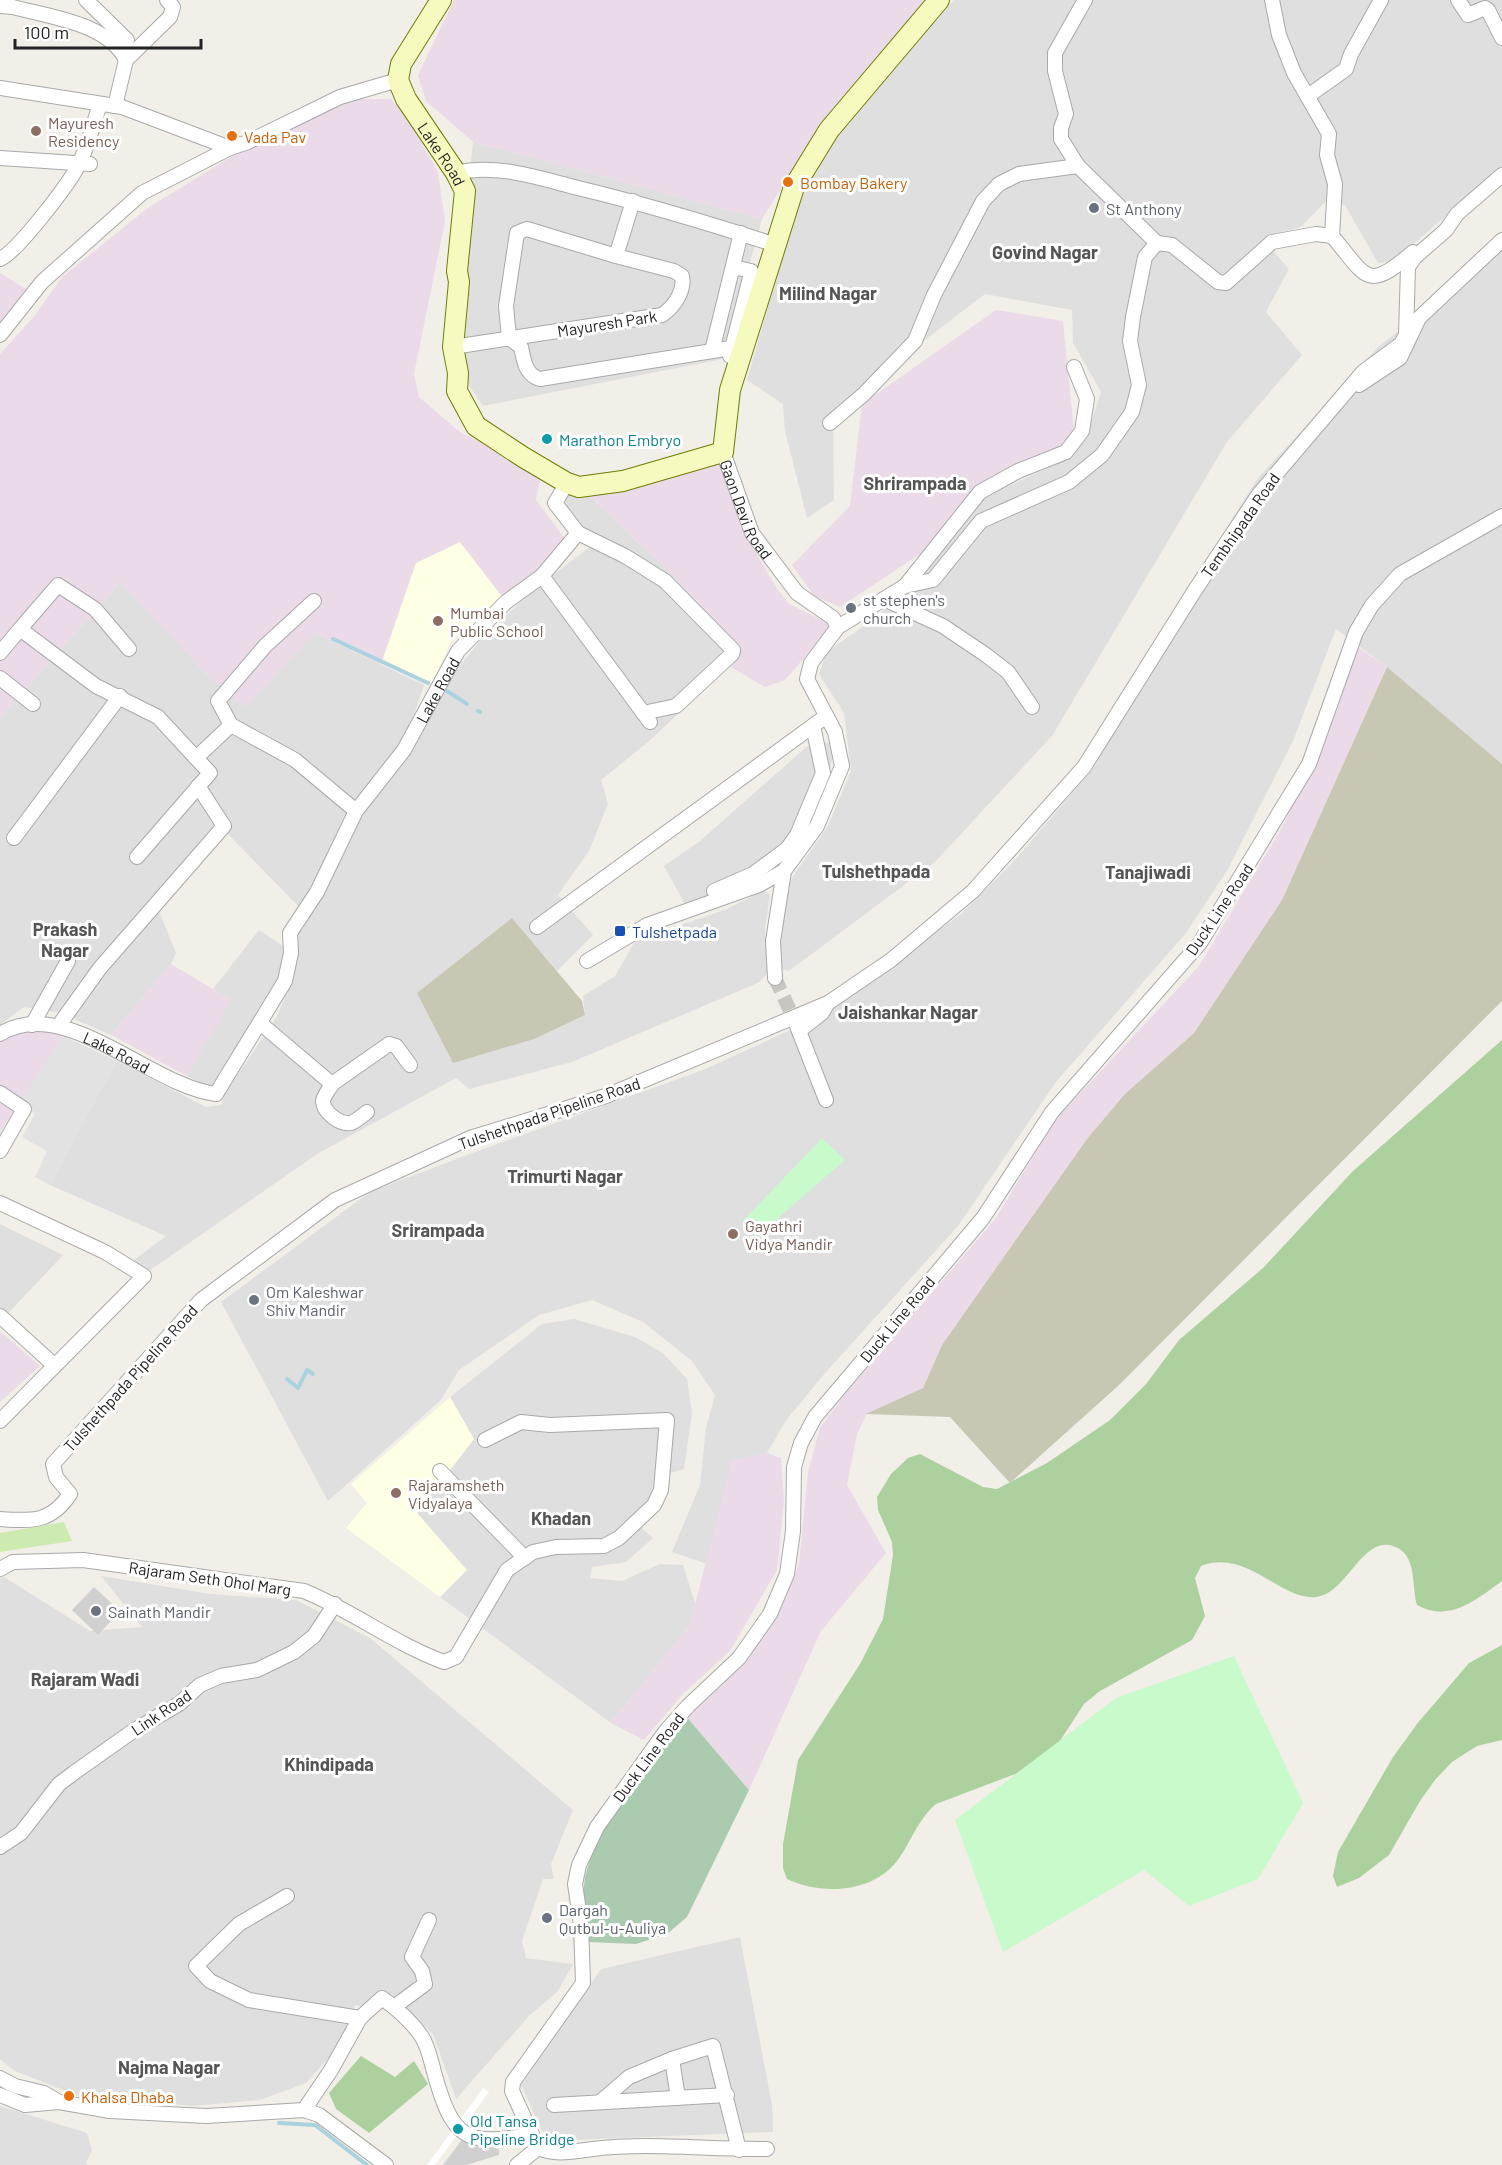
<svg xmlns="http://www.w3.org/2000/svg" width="1502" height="2165" viewBox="0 0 1502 2165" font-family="Barlow,sans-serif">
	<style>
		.residential { fill: #e0dfdf }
		.industrial { fill: #ebdbe8 }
		.education { fill: #ffffe5 }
		.religious { fill: #d0d0d0 }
		.construction { fill: #c7c7b4 }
		.grass { fill: #cdebb0 }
		.forest { fill: #add19e }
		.cemetery { fill: #aacbaf }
		.park { fill: #c8facc }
		.parking { fill: #e2e2e2 }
		.pier { fill: #fff }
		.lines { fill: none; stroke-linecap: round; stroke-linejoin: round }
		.stream { stroke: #aad3df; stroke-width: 4 }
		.street-tunnel { stroke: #c8c6c1; stroke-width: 14; stroke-dasharray: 14 7; stroke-linecap: butt }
		.street-casing { stroke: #a9a9a9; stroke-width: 16 }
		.secondary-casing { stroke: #707d05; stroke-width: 22 }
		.street { stroke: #fff; stroke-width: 14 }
		.secondary { stroke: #f7fabf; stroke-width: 20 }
		.education-dot { fill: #8d6e63; stroke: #fff; stroke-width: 2 }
		.food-dot { fill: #e8710a; stroke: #fff; stroke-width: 2 }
		.worship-dot { fill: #6b7280; stroke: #fff; stroke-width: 2 }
		.culture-dot { fill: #0f9aa8; stroke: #fff; stroke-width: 2 }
		.transit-dot { fill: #1a4fb4; stroke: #fff; stroke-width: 2 }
		.labels { text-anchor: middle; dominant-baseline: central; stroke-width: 6; stroke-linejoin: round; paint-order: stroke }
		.education-label { font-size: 16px; fill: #785e54; stroke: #fff; text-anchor: start }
		.food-label { font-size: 16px; fill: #c56008; stroke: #fff; text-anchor: start }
		.street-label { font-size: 16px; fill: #222; stroke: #fff }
		.worship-label { font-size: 16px; fill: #5b616d; stroke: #fff; text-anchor: start }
		.culture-label { font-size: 16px; fill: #0d838f; stroke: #fff; text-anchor: start }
		.transit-label { font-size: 16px; fill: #164399; stroke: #fff; text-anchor: start }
		.neighbourhood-label { font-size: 18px; font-weight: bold; fill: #555; stroke: #fff }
	</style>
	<rect width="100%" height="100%" fill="#f2efe9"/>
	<g class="residential">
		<path d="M 954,0 L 1502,0 L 1502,167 L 1394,261 L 1378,263 L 1345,205 L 1326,201 L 1301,227 L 1270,235 L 1274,252 L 1289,269 L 1266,312 L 1302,355 L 1227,442 L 1052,736 L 935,862 L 789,971 L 777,968 L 781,905 L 793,876 L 828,826 L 851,771 L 844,713 L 819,674 L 827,652 L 879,615 L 984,497 L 1063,461 L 1086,439 L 1101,392 L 1073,343 L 1072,310 L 985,294 L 833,410 L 834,500 L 807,518 L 785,431 L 783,404 L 747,380 L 805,178 L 842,124 Z"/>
		<path d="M 473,142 L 762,219 L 723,359 L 483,406 L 460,373 L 454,330 Z"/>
		<path d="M 1502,242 L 1502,764 L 1387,667 L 1336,629 L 1293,741 L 1228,869 L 1186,933 L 1056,1082 L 958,1226 L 826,1372 L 787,1419 L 767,1453 L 732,1461 L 707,1564 L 672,1552 L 700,1485 L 706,1428 L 715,1395 L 692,1361 L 643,1322 L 592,1300 L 539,1315 L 459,1370 L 441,1400 L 328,1501 L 221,1302 L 370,1192 L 483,1149 L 703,1070 L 819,1017 L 961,914 L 1014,861 L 1095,766 L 1201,568 L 1258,478 L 1378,347 L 1432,305 Z"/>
		<path d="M 573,491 L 585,492 L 672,574 L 744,652 L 648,742 L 601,780 L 608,804 L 589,851 L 558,895 L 593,935 L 557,971 L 512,918 L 417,994 L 585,1015 L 583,996 L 615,976 L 635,941 L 727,909 L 764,890 L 770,895 L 765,928 L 768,972 L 760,982 L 572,1062 L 469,1089 L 456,1078 L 317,1154 L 149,1271 L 134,1260 L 166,1236 L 50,1185 L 86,1117 L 117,1061 L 206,1107 L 221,1105 L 225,1093 L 276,1018 L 292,981 L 295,934 L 358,819 L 416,744 L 444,685 L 485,635 L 535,589 L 596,542 L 570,516 L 562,502 Z"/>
		<path d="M 121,581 L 209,677 L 315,633 L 424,685 L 412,721 L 391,758 L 347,810 L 313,886 L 299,907 L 226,832 L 157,906 L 176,953 L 171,964 L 111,1035 L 57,1012 L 24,1007 L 0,1025 L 0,718 Z"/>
		<path d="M 813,741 L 830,743 L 833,757 L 824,788 L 806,827 L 746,884 L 686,906 L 664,866 L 700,841 Z"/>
		<path d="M 259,930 L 283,946 L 282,973 L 214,1089 L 187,1076 L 230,1000 L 213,989 Z"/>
		<path d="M 0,1224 L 63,1255 L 0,1322 Z"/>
		<path d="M 574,1319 L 635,1337 L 663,1353 L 687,1379 L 692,1413 L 684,1469 L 657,1477 L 655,1491 L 633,1520 L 653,1538 L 626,1562 L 592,1567 L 590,1578 L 622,1581 L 660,1564 L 683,1565 L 696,1606 L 690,1625 L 611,1723 L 440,1597 L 466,1570 L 417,1513 L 474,1439 L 450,1397 L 542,1324 Z"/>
		<path d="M 101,1576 L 210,1594 L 296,1600 L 370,1638 L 573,1810 L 551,1864 L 554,1879 L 543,1879 L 522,1941 L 526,1958 L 573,1964 L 558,1991 L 529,2016 L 456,2099 L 433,2034 L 411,2015 L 355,2005 L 346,2038 L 306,2083 L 260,2100 L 193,2106 L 76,2095 L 15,2071 L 0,2059 L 0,1579 L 4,1577 L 90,1631 L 142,1627 Z"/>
		<path d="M 740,1937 L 772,2105 L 773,2132 L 547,2141 L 521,2085 L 601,1969 Z"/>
		<path d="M 0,2106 L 87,2133 L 92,2150 L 86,2163 L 88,2165 L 0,2165 Z"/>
	</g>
	<g class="industrial">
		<path d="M 454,0 L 926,0 L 822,123 L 762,219 L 473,142 L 426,101 L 418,75 Z"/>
		<path d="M 354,99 L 391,99 L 407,118 L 438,172 L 445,221 L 414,374 L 419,397 L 461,433 L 494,448 L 541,475 L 536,500 L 565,539 L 507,603 L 416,563 L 381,664 L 315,633 L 244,707 L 209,677 L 120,582 L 0,718 L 0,354 L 36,314 L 62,277 L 149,207 L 244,149 Z"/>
		<path d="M 0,273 L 26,289 L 0,322 Z"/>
		<path d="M 996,310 L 1063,321 L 1075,442 L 988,482 L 923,552 L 840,607 L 814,596 L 792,565 L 850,506 L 862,404 Z"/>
		<path d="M 719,464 L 727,472 L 741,528 L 778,590 L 789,604 L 828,623 L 829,629 L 785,680 L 765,687 L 729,666 L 744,652 L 672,574 L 585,492 Z"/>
		<path d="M 1355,645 L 1387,667 L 1282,900 L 1194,1033 L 1125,1094 L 942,1345 L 923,1388 L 866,1415 L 857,1434 L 847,1485 L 886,1553 L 821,1631 L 749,1790 L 685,1715 L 724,1684 L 752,1652 L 786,1598 L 799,1564 L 808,1472 L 820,1428 L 845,1394 L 996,1218 L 1055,1120 L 1199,966 L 1284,824 L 1328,724 Z"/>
		<path d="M 171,964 L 231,1000 L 187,1076 L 111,1035 Z"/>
		<path d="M 42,1029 L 63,1036 L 0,1132 L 0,1040 L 12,1033 Z"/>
		<path d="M 0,1331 L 40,1366 L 0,1402 Z"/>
		<path d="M 767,1453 L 781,1458 L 784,1501 L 777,1570 L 730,1651 L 683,1694 L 644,1740 L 611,1723 L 690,1625 L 731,1461 Z"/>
	</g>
	<g class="education">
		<path d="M 460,542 L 507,603 L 453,638 L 432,682 L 419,679 L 383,659 L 416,563 Z"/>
		<path d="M 450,1397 L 474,1439 L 417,1513 L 467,1570 L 440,1597 L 346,1528 L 367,1503 L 351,1484 Z"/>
	</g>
	<g class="religious">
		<path d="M 94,1587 L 120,1611 L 98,1635 L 72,1610 Z"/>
		<path d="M 464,2137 L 480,2145 L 499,2149 L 499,2155 L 466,2165 L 443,2165 Z"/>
	</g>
	<g class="construction">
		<path d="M 1387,667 L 1502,764 L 1502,1001 L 1118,1386 L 1010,1483 L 950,1417 L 866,1414 L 923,1388 L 942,1345 L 1087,1139 L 1125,1094 L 1194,1033 L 1282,900 Z"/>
		<path d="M 512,918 L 582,1001 L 585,1015 L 534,1039 L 453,1063 L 417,993 Z"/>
	</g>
	<path class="grass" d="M 64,1522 L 72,1541 L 0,1552 L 0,1533 Z"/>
	<g class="forest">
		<path d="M 1502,1040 L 1502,1581 C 1476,1600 1449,1623 1417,1605 C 1411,1585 1418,1554 1393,1546 C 1362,1536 1348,1592 1317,1597 C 1281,1602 1248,1548 1201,1566 L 1195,1578 L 1205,1616 L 1192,1640 L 1100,1691 L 1084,1704 L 1056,1747 L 1039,1765 L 936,1804 C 919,1818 912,1839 900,1857 C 876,1893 823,1896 787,1879 L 783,1868 L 783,1844 L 798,1760 L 860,1664 L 883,1619 L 893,1555 L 892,1542 L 878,1510 L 877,1497 L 891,1474 L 908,1458 L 920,1454 L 983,1487 L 997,1489 L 1047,1463 L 1110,1420 L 1146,1384 L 1179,1340 L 1263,1268 L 1353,1171 Z"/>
		<path d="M 1502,1645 L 1502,1740 L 1477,1746 L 1452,1762 L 1435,1780 L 1420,1801 L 1389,1855 L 1359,1878 L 1337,1887 L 1333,1876 L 1338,1852 L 1393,1757 L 1417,1724 L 1469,1663 Z"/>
		<path d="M 361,2056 L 395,2077 L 414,2061 L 428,2084 L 369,2133 L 336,2109 L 329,2093 Z"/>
	</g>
	<path class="cemetery" d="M 685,1715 L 749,1790 L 687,1917 L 667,1934 L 636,1944 L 588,1942 C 587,1924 583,1905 584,1887 C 587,1836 654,1757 685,1715 Z"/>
	<g class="park">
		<path d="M 822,1138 L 845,1160 L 756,1237 L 743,1221 Z"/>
		<path d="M 1234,1656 L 1303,1803 L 1258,1879 L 1189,1906 L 1144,1870 L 1003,1952 L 955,1820 L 1116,1698 Z"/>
	</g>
	<path class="parking" d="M 63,1036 L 117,1061 L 50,1185 L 35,1177 L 47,1151 L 22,1137 L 35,1114 L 22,1098 Z"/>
	<path class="pier" d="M 483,2088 L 489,2092 L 435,2165 L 427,2165 Z"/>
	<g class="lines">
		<g class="stream">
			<path d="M 333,639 L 428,683"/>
			<path d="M 447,691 L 467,704"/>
			<path d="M 478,711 L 480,712"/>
			<path d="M 287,1379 L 298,1388 L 307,1370 L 313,1374"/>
			<path d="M 279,2123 L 315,2125 L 367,2165"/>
		</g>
		<path class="street-tunnel" d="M 775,978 L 797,1026"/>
		<g class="street-casing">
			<g id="street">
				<path d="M 86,0 L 127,40"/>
				<path d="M 1272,0 L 1279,35 L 1294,73 L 1329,134 L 1327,155 L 1335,184 L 1332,236 C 1367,277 1366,293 1413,252"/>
				<path d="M 1458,0 L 1468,15 L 1485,8 L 1488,10 L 1502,38"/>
				<path d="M 0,6 L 13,7 C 49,17 108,23 126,60"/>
				<path d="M 0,88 L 122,107 L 230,148"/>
				<path d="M 1308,96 L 1346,69 L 1351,54 L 1381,0"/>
				<path d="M 115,106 L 126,60 L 170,17 L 173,7 L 167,0"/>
				<path d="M 0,158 L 90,164"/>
				<path d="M 1078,166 L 1061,139 L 1061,128 L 1066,114 L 1055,71 L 1055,53 L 1085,0"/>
				<path d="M 456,173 C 497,163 538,178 578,188 C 645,204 711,224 776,245"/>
				<path d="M 633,201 L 616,256 L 527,229 L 517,233 L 506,306 L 509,338 L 521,347 C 524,360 525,375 540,379 L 743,346"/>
				<path d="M 1157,243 L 1172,245 L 1218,282 L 1226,283 L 1272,242 L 1316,234 L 1332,236"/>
				<path d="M 0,259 C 17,252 68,185 78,166 C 88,147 93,125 100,104"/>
				<path d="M 0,335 L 42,282 L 142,193 L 230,148 L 248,142 L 340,97 L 398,80"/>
				<path d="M 453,347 L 662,315 C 674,307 685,291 682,276 L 674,271 L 616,256"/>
				<path d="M 712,351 L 741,233"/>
				<path d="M 730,356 L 751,274 L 751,271 L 733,267"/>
				<path d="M 1359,385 L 1400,358 L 1419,318 L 1502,240"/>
				<path d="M 830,423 L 864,394 L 915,341 L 934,295 L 983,201 L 999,184 L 1019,174 L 1078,166 L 1157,243"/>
				<path id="s1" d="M 723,452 L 752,533 L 797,593 L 833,618 L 838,627"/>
				<path d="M 578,533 L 625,556 L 665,581 L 733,650 L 732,654 L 676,706 L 643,713"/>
				<path d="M 542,576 L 650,722"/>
				<path d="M 905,586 L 980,492 L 1018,471 L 1066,452 L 1082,431 L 1087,399 L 1074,367"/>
				<path d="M 884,599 L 943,626 L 986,655 L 1008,672 L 1032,707"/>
				<path d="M 20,629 L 58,585 L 95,609 L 129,649"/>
				<path d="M 0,653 L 20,629 L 96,686 L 158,717 L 196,758 L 231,725 L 295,760 L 356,811"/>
				<path d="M 0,678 L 33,704"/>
				<path d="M 231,725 L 218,701 L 265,646 L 314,601"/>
				<path d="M 14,838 L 120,696"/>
				<path d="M 137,857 L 210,773 L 196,758"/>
				<path d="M 714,891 L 753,874 L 787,849 L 797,835 L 823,773 L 813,726"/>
				<path d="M 537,927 L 825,717"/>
				<path d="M 587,961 L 647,925 L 759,885 L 784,871"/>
				<path d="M 775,978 L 773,941 L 784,871 L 817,826 L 842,766 L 835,732 L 807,679 L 811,663 L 838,627 L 905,586 L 933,580 L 981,521 L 1069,482 L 1102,455 L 1132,412 L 1139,385 L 1130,341 L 1133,317 L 1145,257 L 1157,243"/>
				<path d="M 260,1023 L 332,1084 L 389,1044 L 396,1046 L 410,1065"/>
				<path d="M 32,1025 L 68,961"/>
				<path d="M 59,1025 L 100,968 L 224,826 L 198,786"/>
				<path d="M 797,1026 L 826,1100"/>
				<path d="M 799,1031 L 822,1013 L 826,1006"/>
				<path id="s2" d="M 0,1034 C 65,994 150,1086 216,1094 L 285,981 L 291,953 L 290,933 L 317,892 L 356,811 L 404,750 L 458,651 L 506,602 L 542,576 L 578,533 L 555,503 L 567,483"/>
				<path d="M 332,1084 C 329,1090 324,1095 323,1101 C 323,1112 340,1125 351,1123 C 356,1121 362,1116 367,1112"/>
				<path d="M 0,1093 L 24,1109 L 0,1151"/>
				<path d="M 0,1203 L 105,1252 L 144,1276 L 0,1421"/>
				<path d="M 0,1316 L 54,1365"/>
				<path d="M 440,1471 L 525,1558"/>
				<path d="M 0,1519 C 32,1521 51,1523 70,1494 L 56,1477 L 53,1464 L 201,1300 L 335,1200 L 470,1138 L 606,1096 L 828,1003 L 891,960 L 973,891 L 1084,767 L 1195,590 L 1259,494 L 1363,372 L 1401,344 L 1406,335 L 1408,267 L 1415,257 L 1446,230 L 1457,214 L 1502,175"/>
				<path d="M 0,1569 L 13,1562 L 83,1560 L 304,1591 C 353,1611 395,1644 444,1662 L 456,1657 L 507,1570 L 533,1552 L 556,1547 L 604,1546 L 619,1538 L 654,1505 L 661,1490 L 667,1420 L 550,1425 L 521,1422 L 485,1440"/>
				<path d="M 0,1847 L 21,1833 L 59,1784 L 75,1772 L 133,1731 L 179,1704 L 200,1685 L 221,1676 L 257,1670 L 294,1652 L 314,1636 L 335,1604"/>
				<path d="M 287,1896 L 239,1924 L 196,1966 L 210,1981 L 249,2000 L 360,2018"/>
				<path d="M 394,2007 L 425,1984 L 422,1971 L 412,1957 L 429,1920"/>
				<path d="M 672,2059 L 678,2098"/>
				<path d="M 0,2078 L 15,2086 L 44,2093 L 59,2102 L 110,2111 L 206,2116 L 304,2110 L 319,2115 L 386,2165"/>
				<path d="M 0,2095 L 25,2105 L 59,2102"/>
				<path d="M 600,2102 L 629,2077 L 672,2059 L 713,2046 L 739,2150"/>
				<path d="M 554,2105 L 727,2095"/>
				<path d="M 304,2110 L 331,2070 L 360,2018 L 382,1998 C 396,2008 412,2022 422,2037 C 428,2046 431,2061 434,2072 C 452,2137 464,2148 532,2134"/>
				<path d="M 538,2148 L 512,2091 L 513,2082 L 583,1983 L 581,1925 L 575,1884 L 579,1865 L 597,1827 L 665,1732 L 688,1706 L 739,1658 L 770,1614 L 787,1574 L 793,1531 L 794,1467 L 801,1443 L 815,1417 L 983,1218 L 1052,1112 L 1200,943 L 1309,764 L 1356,632 L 1372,605 L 1400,574 L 1502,516"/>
				<path d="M 538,2148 C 555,2156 575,2151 593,2149 C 651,2142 709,2150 767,2149"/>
				<path d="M 517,2165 L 538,2148"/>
			</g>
		</g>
		<g class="secondary-casing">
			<g id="secondary">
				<path id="s3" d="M 441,0 L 401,64 L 398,80 L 406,99 L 456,173 L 465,191 L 457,271 L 459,282 L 453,347 L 458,373 L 457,391 L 476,426 L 523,457 L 567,483 L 579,487 L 623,481 L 723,452 L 730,390 L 794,187 L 829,130 L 939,0"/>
			</g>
		</g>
		<use href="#street" class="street"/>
		<use href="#secondary" class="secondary"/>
	</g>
	<g class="education-dot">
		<circle cx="36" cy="131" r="6"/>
		<circle cx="438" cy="621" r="6"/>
		<circle cx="733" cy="1234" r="6"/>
		<circle cx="396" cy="1493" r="6"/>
	</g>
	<g class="food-dot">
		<circle cx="232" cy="136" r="6"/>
		<circle cx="788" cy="182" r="6"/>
		<circle cx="69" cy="2096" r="6"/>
	</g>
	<g class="worship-dot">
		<circle cx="1094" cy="208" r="6"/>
		<circle cx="851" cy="608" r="6"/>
		<circle cx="254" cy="1300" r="6"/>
		<circle cx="96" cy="1611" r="6"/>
		<circle cx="547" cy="1918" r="6"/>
	</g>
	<g class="culture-dot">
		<circle cx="547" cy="439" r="6"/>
		<circle cx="458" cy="2129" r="6"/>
	</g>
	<rect class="transit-dot" x="614" y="925" width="12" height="12" rx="3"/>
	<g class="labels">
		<g class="education-label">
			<text x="48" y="122">Mayuresh<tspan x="48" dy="18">Residency</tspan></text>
			<text x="450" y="612">Mumbai<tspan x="450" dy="18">Public School</tspan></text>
			<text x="745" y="1225">Gayathri<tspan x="745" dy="18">Vidya Mandir</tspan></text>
			<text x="408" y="1484">Rajaramsheth<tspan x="408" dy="18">Vidyalaya</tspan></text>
		</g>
		<g class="food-label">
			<text x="244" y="136">Vada Pav</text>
			<text x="800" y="182">Bombay Bakery</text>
			<text x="81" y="2096">Khalsa Dhaba</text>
		</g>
		<g class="street-label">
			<text stroke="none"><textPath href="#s3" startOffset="178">Lake Road</textPath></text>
			<text transform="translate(607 323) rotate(-9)">Mayuresh Park</text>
			<text stroke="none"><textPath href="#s1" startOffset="62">Gaon Devi Road</textPath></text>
			<text transform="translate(1240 525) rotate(-55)">Tembhipada Road</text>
			<text stroke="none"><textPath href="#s2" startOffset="699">Lake Road</textPath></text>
			<text transform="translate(1219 909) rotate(-56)">Duck Line Road</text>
			<text stroke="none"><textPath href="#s2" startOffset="124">Lake Road</textPath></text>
			<text transform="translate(549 1113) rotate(-19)">Tulshethpada Pipeline Road</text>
			<text transform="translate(897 1319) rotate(-50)">Duck Line Road</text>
			<text transform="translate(130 1378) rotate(-48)">Tulshethpada Pipeline Road</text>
			<text transform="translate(210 1578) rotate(8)">Rajaram Seth Ohol Marg</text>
			<text transform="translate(161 1712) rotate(-34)">Link Road</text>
			<text transform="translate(648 1757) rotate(-53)">Duck Line Road</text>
		</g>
		<g class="worship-label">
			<text x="1106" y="208">St Anthony</text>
			<text x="863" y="599">st stephen's<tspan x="863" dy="18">church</tspan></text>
			<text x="266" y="1291">Om Kaleshwar<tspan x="266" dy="18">Shiv Mandir</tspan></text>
			<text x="108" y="1611">Sainath Mandir</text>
			<text x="559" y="1909">Dargah<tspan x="559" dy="18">Qutbul-u-Auliya</tspan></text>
		</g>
		<g class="culture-label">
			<text x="559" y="439">Marathon Embryo</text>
			<text x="470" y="2120">Old Tansa<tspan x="470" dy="18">Pipeline Bridge</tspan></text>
		</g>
		<g class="transit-label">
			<text x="632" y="931">Tulshetpada</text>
		</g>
		<g class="neighbourhood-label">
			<text x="1045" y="252">Govind Nagar</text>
			<text x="828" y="293">Milind Nagar</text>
			<text x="915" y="483">Shrirampada</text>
			<text x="876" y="871">Tulshethpada</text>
			<text x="1148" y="872">Tanajiwadi</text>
			<text x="65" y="929">Prakash<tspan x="65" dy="21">Nagar</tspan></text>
			<text x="908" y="1012">Jaishankar Nagar</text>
			<text x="565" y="1176">Trimurti Nagar</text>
			<text x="438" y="1230">Srirampada</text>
			<text x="561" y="1518">Khadan</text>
			<text x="85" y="1679">Rajaram Wadi</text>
			<text x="329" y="1764">Khindipada</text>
			<text x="169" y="2067">Najma Nagar</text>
		</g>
	</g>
	<path d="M15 39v9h186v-9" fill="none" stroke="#222222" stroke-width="3"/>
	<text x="24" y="39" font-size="18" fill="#222222" stroke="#ffffff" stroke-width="4.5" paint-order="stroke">100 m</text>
</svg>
